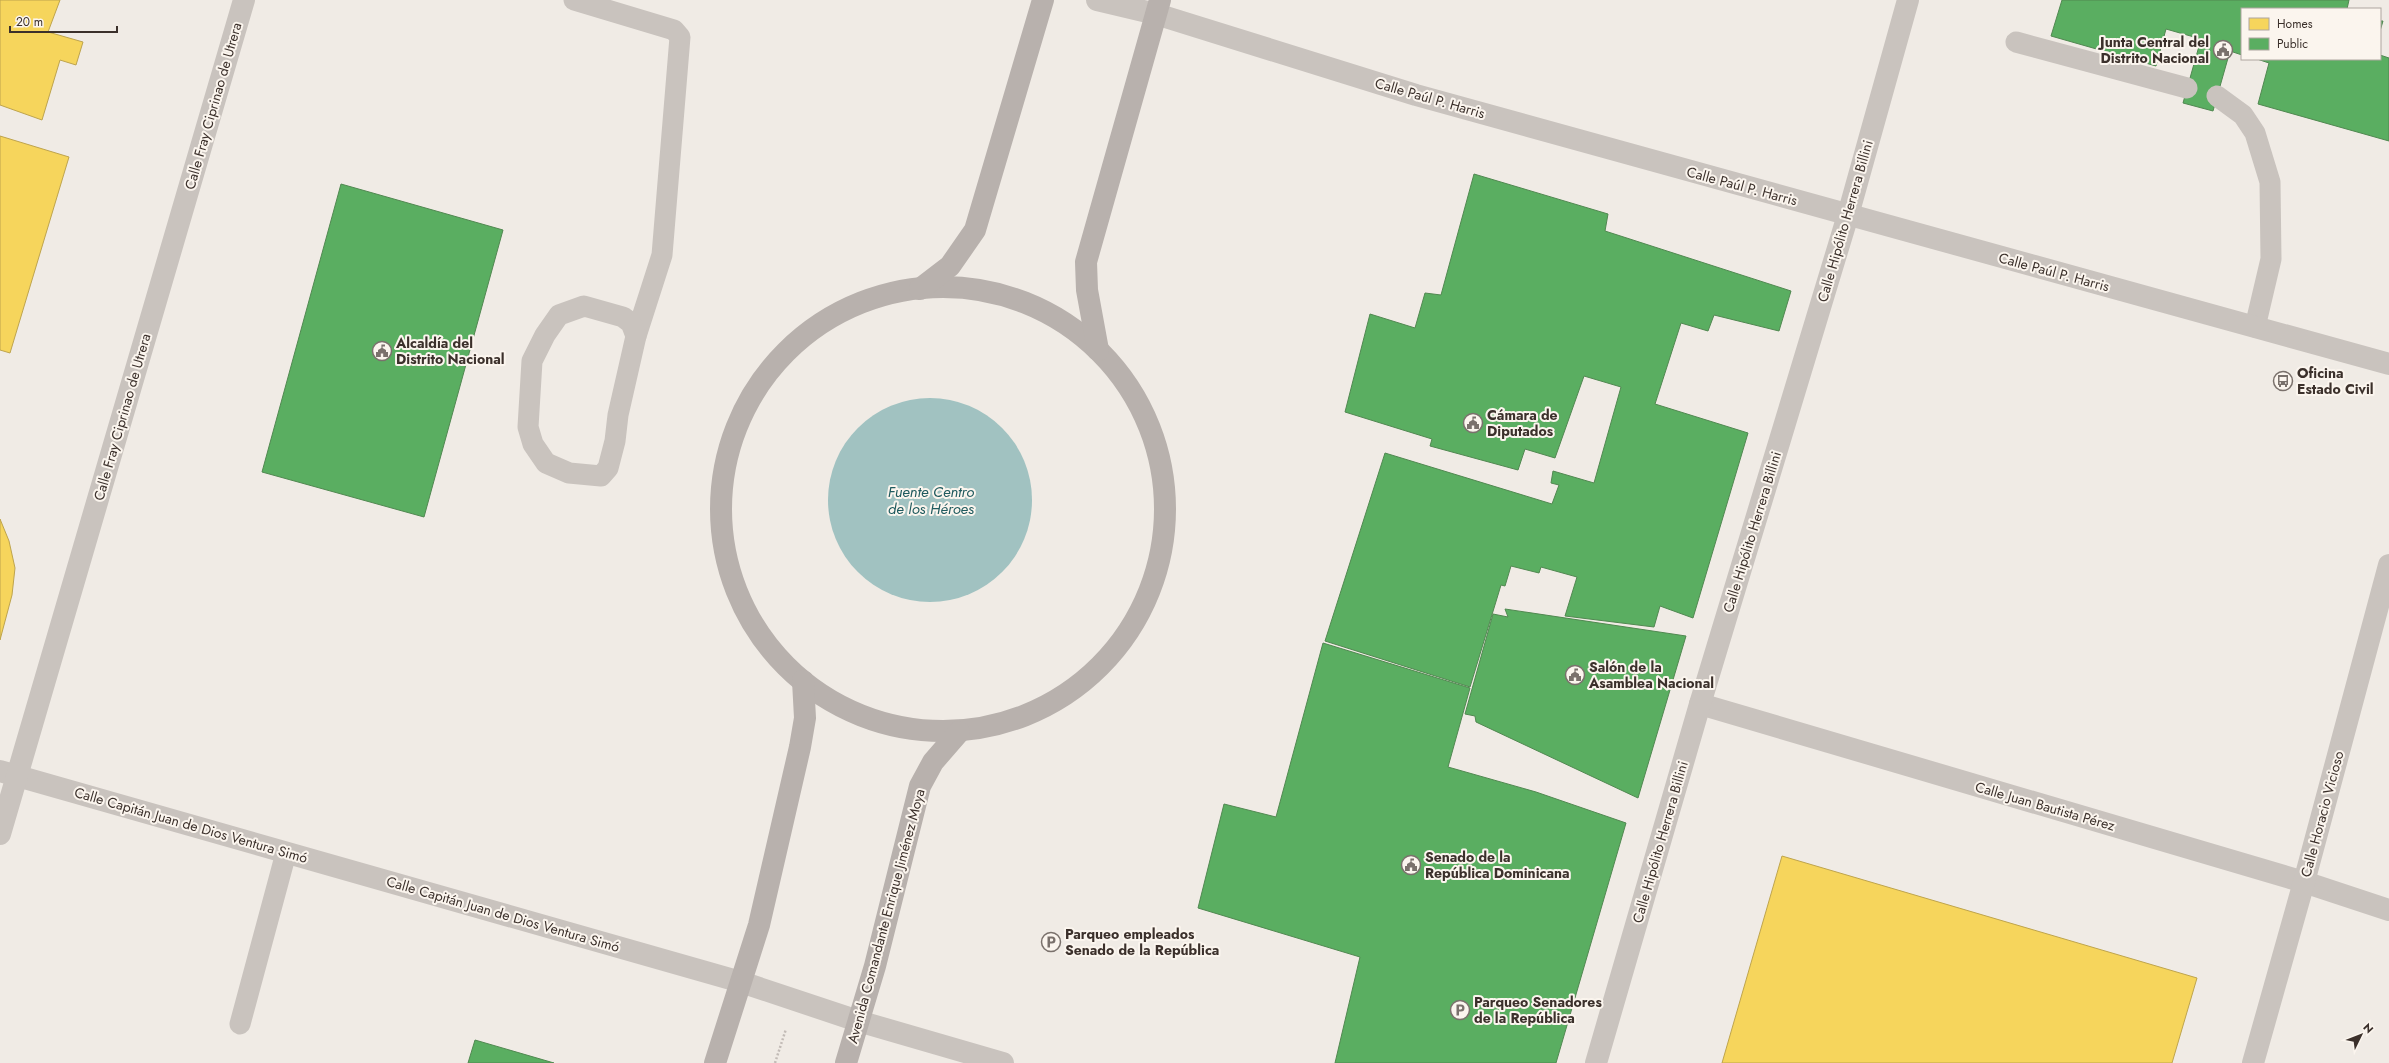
<svg xmlns="http://www.w3.org/2000/svg" width="2389" height="1063" viewBox="0 0 2389 1063" font-family="Jost,sans-serif">
	<style>
		.water { fill: #a1c2c1 }
		.homes { fill: #f6d55c; stroke: #bea44d }
		.public { fill: #5aae61; stroke: #518851 }
		.lines { fill: none; stroke-linecap: round; stroke-linejoin: round }
		.path { stroke: #c2bbb6; stroke-width: 2.5; stroke-dasharray: 2 2; stroke-linecap: butt }
		.service { stroke: #c9c3be; stroke-width: 21 }
		.minor { stroke: #c9c3be; stroke-width: 22 }
		.primary { stroke: #b8b1ad; stroke-width: 22 }
		.labels { text-anchor: middle; dominant-baseline: central; stroke-width: 4; stroke-linejoin: round; paint-order: stroke }
		.poi-label { font-size: 14px; font-weight: bold; fill: #3b302b; stroke: #fbf5ee; text-anchor: start }
		.street-label { font-size: 14px; fill: #3b302b; stroke: #fbf5ee }
		.water-label { font-size: 15px; font-style: italic; fill: #1f5a5e; stroke: #fbf5ee }
	</style>
	<rect width="100%" height="100%" fill="#f0ebe5"/>
	<circle class="water" cx="930" cy="500" r="102"/>
	<g class="homes">
		<path d="M 0,0 L 60,0 L 48,32 L 83,42 L 76,65 L 60,60 L 42,120 L 0,105 Z"/>
		<path d="M 0,136 L 69,157 L 10,353 L 0,350 Z"/>
		<path d="M 0,519 L 9,541 L 15,568 L 12,595 L 0,640 Z"/>
		<path d="M 1782,856 L 2197,978 L 2172,1063 L 1722,1063 Z"/>
	</g>
	<g class="public">
		<path d="M 2062,0 L 2349,0 L 2347,9 L 2242,9 L 2242,55 L 2230,51 L 2213,111 L 2183,103 L 2201,39 L 2166,29 L 2156,66 L 2051,36 Z"/>
		<path d="M 2380,21 L 2383,21 L 2380,31 Z"/>
		<path d="M 2380,55 L 2389,58 L 2389,141 L 2258,104 L 2269,63 L 2257,59 L 2380,59 Z"/>
		<path d="M 1474,174 L 1608,214 L 1605,231 L 1791,291 L 1779,331 L 1714,315 L 1708,331 L 1681,323 L 1655,404 L 1748,433 L 1693,618 L 1660,606 L 1654,627 L 1565,616 L 1577,577 L 1541,567 L 1539,573 L 1511,566 L 1505,586 L 1501,585 L 1470,687 L 1325,641 L 1385,453 L 1552,504 L 1559,485 L 1551,483 L 1553,471 L 1594,483 L 1621,387 L 1584,376 L 1555,458 L 1525,449 L 1518,470 L 1430,446 L 1432,439 L 1345,412 L 1370,314 L 1415,328 L 1425,293 L 1441,295 Z"/>
		<path d="M 341,184 L 503,230 L 424,517 L 262,472 Z"/>
		<path d="M 1505,609 L 1686,636 L 1638,798 L 1476,722 L 1475,716 L 1465,714 L 1493,614 L 1508,617 Z"/>
		<path d="M 1323,643 L 1470,688 L 1448,767 L 1536,792 L 1626,823 L 1556,1063 L 1335,1063 L 1360,957 L 1198,908 L 1224,804 L 1276,817 Z"/>
		<path d="M 475,1040 L 554,1063 L 468,1063 Z"/>
	</g>
	<g class="lines">
		<path class="path" d="M 775,1063 L 786,1029"/>
		<g class="service">
			<path d="M 574,0 L 674,30 L 680,37 L 662,255 L 636,336"/>
			<path d="M 2016,42 L 2187,88"/>
			<path d="M 2217,96 L 2243,115 L 2255,133 L 2270,182 L 2271,259 L 2255,327"/>
			<path d="M 584,306 L 623,317 L 631,323 L 636,336 L 618,415 L 615,441 L 608,468 L 601,476 L 569,473 L 546,463 L 533,444 L 528,427 L 532,361 L 545,335 L 559,315 Z"/>
			<path d="M 240,1024 L 286,853"/>
		</g>
		<g class="minor">
			<path d="M 1097,0 L 1156,14 L 1416,95 L 2389,364"/>
			<path d="M 1700,704 L 2304,882 L 2389,910"/>
			<path d="M 0,771 L 741,982 L 858,1021 L 1003,1063"/>
			<path d="M 0,834 L 244,0"/>
			<path d="M 1596,1063 L 1700,704 L 1848,215 L 1908,0"/>
			<path d="M 2253,1063 L 2304,882 L 2389,565"/>
		</g>
		<g class="primary">
			<circle cx="943" cy="509" r="222"/>
			<path d="M 920,289 L 950,266 L 975,230 L 1043,0"/>
			<path d="M 1098,350 L 1087,290 L 1086,262 L 1160,0"/>
			<path d="M 715,1063 L 759,925 L 800,747 L 805,718 L 803,681"/>
			<path d="M 846,1063 L 875,966 L 920,786 L 933,762 L 959,732"/>
		</g>
	</g>
	<defs>
		<g id="civic-ring" transform="scale(1)"><circle r="9.5" fill="#fbf5ee" stroke="#7a716c" stroke-width="1.5"/><path d="M-.6-6.5H3V-4.5H.6V-3L4-1V1h2V6H-6V1h2V-1L-.6-3ZM-1.2 2.5V6h2.4V2.5Z" fill="#7a716c"/></g>
		<g id="bus-ring" transform="scale(1)"><circle r="9.5" fill="#fbf5ee" stroke="#7a716c" stroke-width="1.5"/><path d="M-5-6H5V4H4V6H2V4H-2V6H-4V4H-5ZM-3.5-4V0h7V-4ZM-3.5 1.2v1.5H-2V1.2ZM2 1.2v1.5H3.5V1.2Z" fill="#7a716c"/></g>
		<g id="parking-ring" transform="scale(1)"><circle r="9.5" fill="#fbf5ee" stroke="#7a716c" stroke-width="1.5"/><path d="M-3.5-5.5H1a3.5 3.5 0 0 1 0 7H-1V5.5H-3.5ZM-1-3.4V-.6H.8a1.4 1.4 0 0 0 0-2.8Z" fill="#7a716c"/></g>
	</defs>
	<g fill-rule="evenodd">
		<use href="#civic-ring" x="2223" y="50"/>
		<use href="#civic-ring" x="382" y="351"/>
		<use href="#bus-ring" x="2283" y="381"/>
		<use href="#civic-ring" x="1473" y="423"/>
		<use href="#civic-ring" x="1575" y="675"/>
		<use href="#civic-ring" x="1411" y="865"/>
		<use href="#parking-ring" x="1051" y="942"/>
		<use href="#parking-ring" x="1460" y="1010"/>
	</g>
	<g class="labels">
		<g class="poi-label">
			<text x="2209" y="42" text-anchor="end">Junta Central del<tspan x="2209" dy="16">Distrito Nacional</tspan></text>
			<text x="396" y="343">Alcaldía del<tspan x="396" dy="16">Distrito Nacional</tspan></text>
			<text x="2297" y="373">Oficina<tspan x="2297" dy="16">Estado Civil</tspan></text>
			<text x="1487" y="415">Cámara de<tspan x="1487" dy="16">Diputados</tspan></text>
			<text x="1589" y="667">Salón de la<tspan x="1589" dy="16">Asamblea Nacional</tspan></text>
			<text x="1425" y="857">Senado de la<tspan x="1425" dy="16">República Dominicana</tspan></text>
			<text x="1065" y="934">Parqueo empleados<tspan x="1065" dy="16">Senado de la República</tspan></text>
			<text x="1474" y="1002">Parqueo Senadores<tspan x="1474" dy="16">de la República</tspan></text>
		</g>
		<g class="street-label">
			<text transform="translate(1430 98) rotate(16)">Calle Paúl P. Harris</text>
			<text transform="translate(213 106) rotate(-74)">Calle Fray Ciprinao de Utrera</text>
			<text transform="translate(1742 186) rotate(15)">Calle Paúl P. Harris</text>
			<text transform="translate(1845 221) rotate(-74)">Calle Hipólito Herrera Billini</text>
			<text transform="translate(2054 272) rotate(15)">Calle Paúl P. Harris</text>
			<text transform="translate(122 417) rotate(-74)">Calle Fray Ciprinao de Utrera</text>
			<text transform="translate(1752 532) rotate(-73)">Calle Hipólito Herrera Billini</text>
			<text transform="translate(2045 806) rotate(16)">Calle Juan Bautista Pérez</text>
			<text transform="translate(2322 814) rotate(-75)">Calle Horacio Vicioso</text>
			<text transform="translate(191 825) rotate(16)">Calle Capitán Juan de Dios Ventura Simó</text>
			<text transform="translate(1660 842) rotate(-74)">Calle Hipólito Herrera Billini</text>
			<text transform="translate(503 914) rotate(16)">Calle Capitán Juan de Dios Ventura Simó</text>
			<text transform="translate(886 916) rotate(-75)">Avenida Comandante Enrique Jiménez Moya</text>
		</g>
		<g class="water-label">
			<text x="931" y="492">Fuente Centro<tspan x="931" dy="17">de los Héroes</tspan></text>
		</g>
	</g>
	<rect x="2241" y="8" width="140" height="52" fill="#fbf5ee" stroke="#aea6a0"/>
	<rect x="2249" y="18" width="20" height="12" fill="#f6d55c" stroke="#aea6a0"/>
	<text x="2277" y="28" font-size="12" fill="#3b302b">Homes</text>
	<rect x="2249" y="38" width="20" height="12" fill="#5aae61" stroke="#aea6a0"/>
	<text x="2277" y="48" font-size="12" fill="#3b302b">Public</text>
	<g transform="translate(2361 1035) rotate(47)" stroke="#fbf5ee" stroke-width="3" paint-order="stroke">
	<path d="M0-3L7 15L0 10L-7 15Z" fill="#3b302b"/>
	<text y="-6" font-size="11" font-weight="bold" text-anchor="middle" fill="#3b302b">N</text>
	</g>
	<path d="M10 26v6h107v-6" fill="none" stroke="#3b302b" stroke-width="2"/>
	<text x="16" y="26" font-size="12" fill="#3b302b" stroke="#fbf5ee" stroke-width="3" paint-order="stroke">20 m</text>
</svg>
